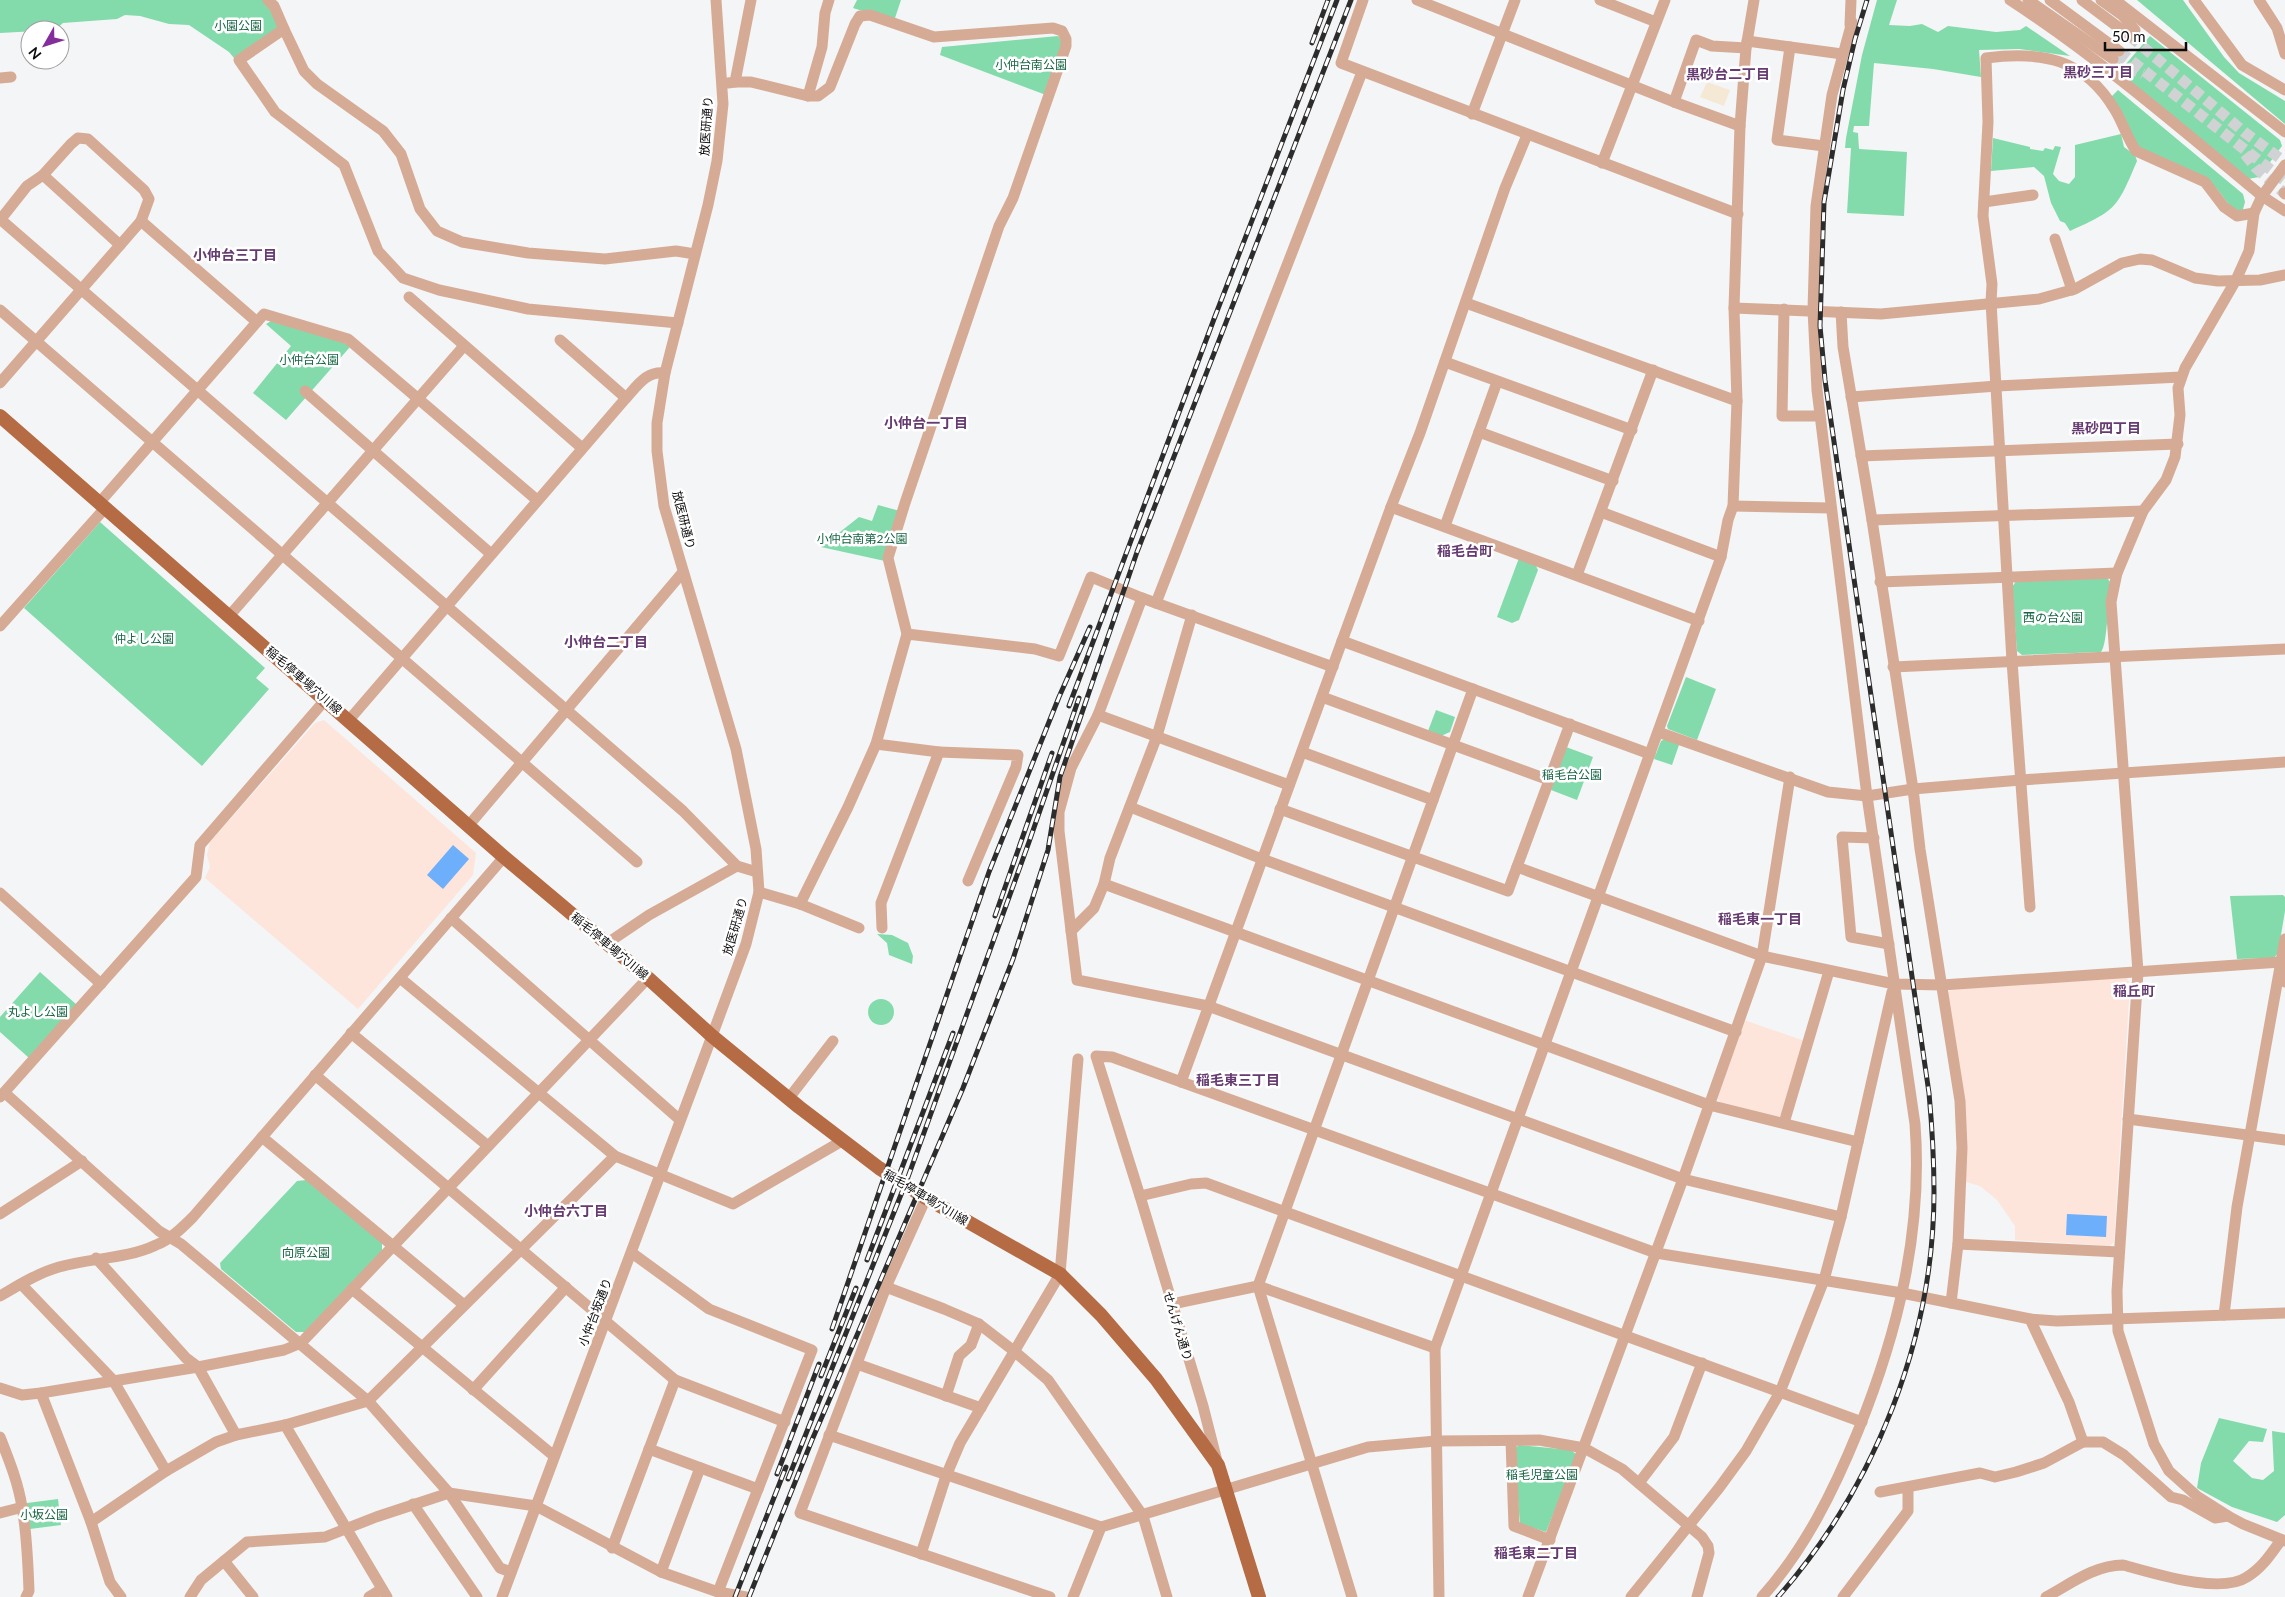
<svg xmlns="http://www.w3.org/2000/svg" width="2285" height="1597" viewBox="0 0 2285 1597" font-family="Lato,'Noto Sans JP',sans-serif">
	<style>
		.commercial { fill: #f5e9d5 }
		.education { fill: #fde5db }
		.green { fill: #83dbab }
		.water { fill: #6daffa }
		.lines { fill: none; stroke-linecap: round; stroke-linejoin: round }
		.minor-tunnel { stroke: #d1d2d4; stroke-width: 11; stroke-dasharray: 11 5.5; stroke-linecap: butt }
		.minor { stroke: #d6ab96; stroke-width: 11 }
		.major { stroke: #b56b43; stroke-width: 14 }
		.rail-casing { stroke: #2c2c2d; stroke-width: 5 }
		.rail { stroke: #fff; stroke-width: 3; stroke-dasharray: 9; stroke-linecap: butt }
		.labels { text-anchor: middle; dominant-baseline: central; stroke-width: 5; stroke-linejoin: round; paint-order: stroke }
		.park-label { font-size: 12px; fill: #166643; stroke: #fff }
		.street-label { font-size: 12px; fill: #0c0c0d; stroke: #fff }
		.neighbourhood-label { font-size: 14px; font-weight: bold; fill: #653b71; stroke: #fff }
	</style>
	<rect width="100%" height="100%" fill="#f4f5f7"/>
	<path class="commercial" d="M 1707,82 L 1730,90 L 1724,106 L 1700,97 Z"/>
	<g class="education">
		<path d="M 324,720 L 476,853 L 473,875 L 358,1009 L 205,878 L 210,867 L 207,855 L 210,842 L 315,723 Z"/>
		<path d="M 2126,977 L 2130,983 L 2114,1242 L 2110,1246 L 2015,1240 L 2015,1226 L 1997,1200 L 1980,1186 L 1963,1181 L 1946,995 L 1951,989 Z"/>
		<path d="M 1744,1020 L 1805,1041 L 1785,1112 L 1778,1117 L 1721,1103 L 1716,1097 Z"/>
	</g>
	<g class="green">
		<path d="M 0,0 L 264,0 L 281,28 L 234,58 L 229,52 L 189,25 L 169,24 L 140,16 L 125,15 L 117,19 L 63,23 L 55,30 L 0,33 Z"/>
		<path d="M 857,0 L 901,0 L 894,21 L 853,8 Z"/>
		<path d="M 1877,0 L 1897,0 L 1889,25 L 1910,26 L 1922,24 L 1938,32 L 1948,26 L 1996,32 L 2020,30 L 2026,26 L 2070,56 L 2019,49 L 1979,50 L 1981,77 L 1933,69 L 1874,63 L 1869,126 L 1854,126 L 1853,132 L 1858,133 L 1859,149 L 1907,152 L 1904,216 L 1847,213 L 1851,148 L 1845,148 L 1846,138 L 1862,55 Z"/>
		<path d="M 2137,0 L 2183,0 L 2224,57 L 2239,73 L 2285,101 L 2285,124 Z"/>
		<path d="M 1058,36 L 1063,43 L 1046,95 L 940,55 L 942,47 Z"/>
		<path d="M 2150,36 L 2280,140 L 2282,146 L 2259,177 L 2248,179 L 2119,72 Z"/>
		<path d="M 2118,90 L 2243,194 L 2245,202 L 2242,213 L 2230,206 L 2217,189 L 2139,150 L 2111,97 Z"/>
		<path d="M 2121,134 L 2124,147 L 2135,155 L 2137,161 C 2117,208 2117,210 2070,231 L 2065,223 L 2060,221 L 2051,203 L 2044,176 L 2034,167 L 1991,171 L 1993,138 L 2030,147 L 2030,149 L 2043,151 L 2045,148 L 2053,150 L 2055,146 L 2061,147 L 2053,174 L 2059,181 L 2069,184 L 2075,177 L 2075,145 Z"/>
		<path d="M 273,320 L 347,344 L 350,347 L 286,420 L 253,393 L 291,346 L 266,324 Z"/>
		<path d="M 878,505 L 900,511 L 885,561 L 821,547 L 859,517 L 872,521 Z"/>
		<path d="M 100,522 L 265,668 L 256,678 L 269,689 L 202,766 L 24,608 Z"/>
		<path d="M 1519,558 L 1535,564 L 1538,570 L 1519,620 L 1512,623 L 1497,617 Z"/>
		<path d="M 2106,576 L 2110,582 C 2108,596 2108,644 2101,652 L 2022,655 L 2017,651 L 2012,587 L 2017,580 Z"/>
		<path d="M 1686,677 L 1716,689 L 1697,740 L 1668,729 L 1667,726 Z"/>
		<path d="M 1436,710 L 1455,717 L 1450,732 L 1441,736 L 1428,731 Z"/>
		<path d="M 1665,739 L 1679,745 L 1672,765 L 1654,759 L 1661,741 Z"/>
		<path d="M 1566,747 L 1593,757 L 1577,800 L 1551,790 Z"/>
		<path d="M 2283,895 L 2285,897 L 2285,911 L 2278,953 L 2274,958 L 2237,959 L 2230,896 Z"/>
		<path d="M 877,934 L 892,935 L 908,943 L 913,956 L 912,964 L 889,955 L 887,943 Z"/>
		<path d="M 40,972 L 77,1005 L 29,1058 L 0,1032 L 0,1017 Z"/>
		<circle cx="881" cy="1012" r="13"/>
		<path d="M 306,1180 L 382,1243 L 382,1252 L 305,1332 L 296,1332 L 221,1269 L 220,1263 L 297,1181 Z"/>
		<path d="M 2219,1418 L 2267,1429 L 2263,1442 L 2249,1441 L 2233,1461 L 2252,1478 L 2263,1480 L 2274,1471 L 2272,1431 L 2285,1433 L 2285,1515 L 2277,1522 L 2232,1507 L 2197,1488 L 2201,1463 Z"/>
		<path d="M 1519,1445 L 1571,1450 L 1577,1455 L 1546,1532 L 1520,1524 L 1514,1449 Z"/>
		<path d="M 58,1499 L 61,1525 L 30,1529 L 27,1503 Z"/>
	</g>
	<g class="water">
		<path d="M 453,845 L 469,859 L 443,889 L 427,875 Z"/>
		<path d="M 2067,1214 L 2107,1216 L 2106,1237 L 2066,1235 Z"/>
	</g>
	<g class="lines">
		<g class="minor-tunnel">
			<path d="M 2130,36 L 2244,132 L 2285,162"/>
			<path d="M 2119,51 L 2285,181"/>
			<path d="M 2113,59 L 2124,66 L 2143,74"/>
			<path d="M 2245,154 L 2256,168 L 2284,193"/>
		</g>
		<g class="minor">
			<path d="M 268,0 L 274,6 L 284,29"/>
			<path d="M 1363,0 L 1341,63 L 1738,214"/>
			<path d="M 1417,0 L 1674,102 L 1740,126"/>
			<path d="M 1600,0 L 1656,22"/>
			<path d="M 2010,0 C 2099,58 2180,128 2262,196 L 2285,211"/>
			<path d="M 2028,0 L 2113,59"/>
			<path d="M 2050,0 L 2119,51"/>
			<path d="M 2082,0 L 2130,36"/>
			<path d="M 2101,0 L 2122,15 L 2135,30"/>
			<path d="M 2115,0 L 2285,132"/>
			<path d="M 2194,0 L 2242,65 L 2285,90"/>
			<path d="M 2259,0 L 2277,28 L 2285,54"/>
			<path d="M 1850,25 L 1851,0"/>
			<path d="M 1747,41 L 1842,54"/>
			<path d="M 1790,47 L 1777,140 L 1824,146"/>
			<path d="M 0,78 L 11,77"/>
			<path d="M 735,82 L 751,82 L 808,96 L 818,96 L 830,87 L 855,24 L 860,16 L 870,15 L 934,37 L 1053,28 L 1062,31 L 1066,39 L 1066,46 L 1013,198 L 999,226 L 905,503 L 888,558 L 907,634"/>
			<path d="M 728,83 L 735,82 L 751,0"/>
			<path d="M 808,96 L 822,47 L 825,13 L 829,0"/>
			<path d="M 1674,102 L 1696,40 L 1712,46 L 1746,48"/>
			<path d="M 1472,114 L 1515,0"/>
			<path d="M 1602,163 L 1665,0"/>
			<path d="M 2285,165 L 2262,196 L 2254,213 L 2249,251 L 2236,280 L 2185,368 L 2178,388 L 2180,415 L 2175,457 L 2166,480 L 2143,511 L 2117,573 L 2111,602 L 2138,972 L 2117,1291 L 2118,1331 L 2154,1444 L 2169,1471 L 2198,1497 L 2228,1516 L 2243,1524 L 2285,1541"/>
			<path d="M 43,175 L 120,245"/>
			<path d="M 2284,193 L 2285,194"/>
			<path d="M 1984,202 L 2033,195"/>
			<path d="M 0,219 L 683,811 L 737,866 L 757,872"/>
			<path d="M 0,220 L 27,186 L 43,175 L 71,144 L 78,138 L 88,139 L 144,190 L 149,199 L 141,221 L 0,383"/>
			<path d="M 141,221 L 257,322"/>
			<path d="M 2055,239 L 2072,290"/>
			<path d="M 409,297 L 582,448"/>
			<path d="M 1466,303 L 1737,401"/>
			<path d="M 1734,308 L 1881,314 L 2039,299 L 2075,289 L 2122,263 L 2140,259 L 2152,260 L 2195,278 L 2218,281 L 2260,280 L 2285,275"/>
			<path d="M 1784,309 L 1782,416 L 1820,416"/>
			<path d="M 0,310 L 637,862"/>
			<path d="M 1841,312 L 1843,347 L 1872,520 L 1913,789 L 1920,849 L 1960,1101 L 1962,1148 L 1958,1244 L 1951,1303"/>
			<path d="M 678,323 L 528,309 L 439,290 L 403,278 L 378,251 L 344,165 L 275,112 L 239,60 L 284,29 L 304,71 L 317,84 L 383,131 L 401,154 L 420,209 L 437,231 L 462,242 L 528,253 L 605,259 L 676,251 L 695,254"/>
			<path d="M 560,340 L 626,398"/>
			<path d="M 1445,362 L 1632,430"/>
			<path d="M 305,391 L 491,554"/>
			<path d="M 1851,397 L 1997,386 L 2181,377"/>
			<path d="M 1479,432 L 1613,481"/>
			<path d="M 1861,456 L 2178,444"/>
			<path d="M 100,502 L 264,314 L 348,339 L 537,500"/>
			<path d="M 1733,506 L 1831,508"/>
			<path d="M 1391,507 L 1699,621"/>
			<path d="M 1601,512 L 1721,557"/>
			<path d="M 1872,520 L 2143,511"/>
			<path d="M 1445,526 L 1497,382"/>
			<path d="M 1577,575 L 1653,370"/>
			<path d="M 1880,582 L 2117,573"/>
			<path d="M 1142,598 L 1098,715 L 1071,768 L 1059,812 L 1059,831 L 1077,980 L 1208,1006 L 1683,1179 L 1841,1217"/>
			<path d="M 1156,603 L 1362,72"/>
			<path d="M 230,615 L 463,347"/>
			<path d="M 0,626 L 106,507"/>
			<path d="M 1342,641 L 1650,754"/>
			<path d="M 1893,667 L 2285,649"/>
			<path d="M 1322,697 L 1549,780"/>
			<path d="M 1098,715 L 1289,785"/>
			<path d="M 349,720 L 626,398 C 638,385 646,371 665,373"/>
			<path d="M 1658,732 L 1828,792 L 1867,796 L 1913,789 L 2021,780 L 2285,762"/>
			<path d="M 876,744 L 939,752 L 881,903 L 882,928"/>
			<path d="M 939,752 L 1018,755 L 1016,767 L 968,881"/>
			<path d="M 1302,752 L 1433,800"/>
			<path d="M 1130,807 L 1262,859 L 1736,1032"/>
			<path d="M 1280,809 L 1508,891 L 1570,724"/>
			<path d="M 469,825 L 683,572"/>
			<path d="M 1874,838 L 1842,837 L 1851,937 L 1889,944"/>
			<path d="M 1517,867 L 1762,956 L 1894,984 L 1942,985 L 2281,962 L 2285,982"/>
			<path d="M 1104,884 L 1709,1105 L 1858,1142"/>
			<path d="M 759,892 L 800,904 L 859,928"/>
			<path d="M 0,893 L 101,984"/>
			<path d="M 800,904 L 848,807 L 876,744 L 907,634 L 1035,649 L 1059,656 L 1091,577 L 1142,598 L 1333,667"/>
			<path d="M 2030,907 L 2012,661 L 1991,302 L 1992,284 L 1983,216 L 1988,122 L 1986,58 C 2042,51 2084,58 2115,110 C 2123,123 2127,138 2136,151 L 2205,182 L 2224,207 L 2237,216 L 2254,213"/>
			<path d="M 451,918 L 680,1120"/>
			<path d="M 1071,931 L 1094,908 L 1104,884 L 1110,858 L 1157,736 L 1192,615"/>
			<path d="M 606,944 L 649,915 L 737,866"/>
			<path d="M 400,978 L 615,1156 L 733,1204 L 842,1141"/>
			<path d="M 351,1033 L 488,1146"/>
			<path d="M 315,1075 L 675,1380 L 785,1422"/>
			<path d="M 1181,1082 L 1391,507 L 1420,433 L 1505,188 L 1527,135"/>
			<path d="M 5,1093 L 159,1231 L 181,1244 L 368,1401 L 449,1493 L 500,1568 L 511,1572"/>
			<path d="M 0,1097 L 196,877 L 200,845 L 326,699"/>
			<path d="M 789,1098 L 833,1041"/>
			<path d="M 2128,1119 L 2285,1140"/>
			<path d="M 1784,1123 L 1829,971"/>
			<path d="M 262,1137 L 464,1305"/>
			<path d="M 1140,1196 L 1191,1184 L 1206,1183 L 1862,1422"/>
			<path d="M 926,1198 L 886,1287 L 800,1513 L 1050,1597"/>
			<path d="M 0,1214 L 82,1161"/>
			<path d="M 1958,1244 L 2119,1252"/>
			<path d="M 632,1253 L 709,1309 L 812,1350 L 718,1592"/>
			<path d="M 96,1258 L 186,1358 L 198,1367 L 236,1435"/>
			<path d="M 21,1284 L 113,1380 L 166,1471"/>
			<path d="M 886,1287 L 944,1309 L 979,1324 L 1014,1351 L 1048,1380 L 1143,1516 L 1167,1597"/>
			<path d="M 352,1289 L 554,1456"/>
			<path d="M 0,1296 C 19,1285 38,1273 59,1267 C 90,1258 127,1259 156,1245 C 171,1239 182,1228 193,1217 L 504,857"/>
			<path d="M 1172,1304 L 1258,1286 L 1435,1348"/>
			<path d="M 2224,1315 L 2237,1207 L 2285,939"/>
			<path d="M 2030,1319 L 2069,1402 L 2083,1442"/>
			<path d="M 857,1364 L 981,1408"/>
			<path d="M 0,1388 L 22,1395 L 41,1393 L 198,1367 L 284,1350 L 301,1343 L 648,978"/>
			<path d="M 473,1390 L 566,1287"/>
			<path d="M 41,1393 L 91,1522 L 110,1582 L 121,1597"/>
			<path d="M 946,1396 L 959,1356 L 971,1345 L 979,1324"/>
			<path d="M 285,1425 L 387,1597"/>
			<path d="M 829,1435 L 1101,1527 L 1368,1447 L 1436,1441 L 1539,1440 L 1584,1448 L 1622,1469 L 1702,1537 L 1708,1546 L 1709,1553 L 1697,1597"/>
			<path d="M 0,1437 C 9,1460 18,1482 22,1507 C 27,1534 28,1563 29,1591 L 26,1597"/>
			<path d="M 1511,1441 L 1514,1526 L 1550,1540"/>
			<path d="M 649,1449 L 758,1489"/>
			<path d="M 1217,1461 L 1203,1406 L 1140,1196 L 1096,1056 L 1112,1057 L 1656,1253 L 1902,1293 L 2030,1319 L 2057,1321 L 2285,1313"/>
			<path d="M 1639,1483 L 1674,1437 L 1702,1363"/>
			<path d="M 1880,1492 L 1980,1473 L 1995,1477 L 2016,1472 L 2044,1463 L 2083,1442 L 2103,1442 L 2124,1455 L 2171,1497 L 2183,1500 L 2215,1518 L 2228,1516"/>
			<path d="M 413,1504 L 477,1597"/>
			<path d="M 0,1513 L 23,1507"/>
			<path d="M 91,1522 L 166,1471 L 216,1442 L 236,1435 L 285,1425 L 368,1401 L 615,1156"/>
			<path d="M 612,1548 L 675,1380"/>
			<path d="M 921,1554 L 946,1476 L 960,1443 L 1060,1274 L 1078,1059"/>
			<path d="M 224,1561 L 253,1597"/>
			<path d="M 661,1572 L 700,1468"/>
			<path d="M 190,1597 L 201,1580 L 247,1542 L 325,1537 L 376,1517 L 449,1493 L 536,1506 L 661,1572 L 718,1592 L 746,1597"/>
			<path d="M 369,1597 L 382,1589"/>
			<path d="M 502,1597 L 712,1036 L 746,944 L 759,892 L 756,849 L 736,749 L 664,506 L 657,451 L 657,423 L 665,373 L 708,205 L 717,161 L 723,104 L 716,0"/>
			<path d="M 1073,1597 L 1101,1527"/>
			<path d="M 1352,1597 L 1258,1286 L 1473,689"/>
			<path d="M 1439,1597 L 1435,1348 L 1721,557 L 1728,520 L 1733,506 L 1737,401 L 1734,308 L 1740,126 L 1746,48 L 1754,0"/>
			<path d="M 1528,1597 L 1683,1179 L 1762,956 L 1790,777"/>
			<path d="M 1631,1597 L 1719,1488 L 1746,1451 L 1780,1392 L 1824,1280 L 1841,1217 L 1892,992"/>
			<path d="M 1762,1597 C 1805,1549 1834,1490 1858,1431 C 1898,1332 1923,1231 1915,1124 L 1867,796 L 1817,390 L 1813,310 L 1816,206 L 1832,95 L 1852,22"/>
			<path d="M 1843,1597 L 1908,1511 L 1908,1488"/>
			<path d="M 2046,1597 C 2070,1584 2095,1565 2123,1565 C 2154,1573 2220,1595 2247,1577 C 2262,1568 2271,1554 2281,1540"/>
		</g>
		<path class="major" d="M 0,416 L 504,857 L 648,978 L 712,1036 L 799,1107 L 879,1168 L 926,1198 L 1060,1274 L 1101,1315 L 1156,1379 L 1218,1465 L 1259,1597"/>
		<g class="rail-casing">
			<g id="rail">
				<path d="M 1312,43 L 1328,0"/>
				<path d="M 1069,706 L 1214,319 L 1337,0"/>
				<path d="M 995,916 L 1052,753"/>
				<path d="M 867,1260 L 953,1033"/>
				<path d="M 832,1329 L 989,872 L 1059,697 L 1090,627"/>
				<path d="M 821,1376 L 856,1288"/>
				<path d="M 777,1474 L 819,1364"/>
				<path d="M 788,1479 L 908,1177 L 1029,842 L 1079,698"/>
				<path d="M 735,1597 L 786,1467"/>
				<path d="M 749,1597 L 812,1440 L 963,1088 L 1013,959 L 1048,850 L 1060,777 L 1137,552 L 1351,0"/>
				<path d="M 1778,1597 C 1875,1487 1934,1338 1934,1192 C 1934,1159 1932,1126 1929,1093 L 1825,380 L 1820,326 L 1824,202 L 1843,90 L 1855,39 L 1867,0"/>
			</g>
		</g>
		<use href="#rail" class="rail"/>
	</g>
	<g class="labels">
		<g class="park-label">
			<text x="238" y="25">小園公園</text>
			<text x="1031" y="64">小仲台南公園</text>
			<text x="309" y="359">小仲台公園</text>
			<text x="862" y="538">小仲台南第2公園</text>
			<text x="2053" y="617">西の台公園</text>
			<text x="144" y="638">仲よし公園</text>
			<text x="1572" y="774">稲毛台公園</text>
			<text x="38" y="1011">丸よし公園</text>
			<text x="306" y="1252">向原公園</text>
			<text x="1542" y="1474">稲毛児童公園</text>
			<text x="44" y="1514">小坂公園</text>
		</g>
		<g class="street-label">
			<text transform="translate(706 126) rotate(-86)">放医研通り</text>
			<text transform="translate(684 520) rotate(76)">放医研通り</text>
			<text transform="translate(304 680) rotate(41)">稲毛停車場穴川線</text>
			<text transform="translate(735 926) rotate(-74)">放医研通り</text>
			<text transform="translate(610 946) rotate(40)">稲毛停車場穴川線</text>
			<text transform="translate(926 1197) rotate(31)">稲毛停車場穴川線</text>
			<text transform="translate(595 1312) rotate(-69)">小仲台坂通り</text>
			<text transform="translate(1178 1326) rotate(73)">せんげん通り</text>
		</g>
		<g class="neighbourhood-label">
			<text x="2098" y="71">黒砂三丁目</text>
			<text x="1728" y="73">黒砂台二丁目</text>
			<text x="235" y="254">小仲台三丁目</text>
			<text x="926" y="422">小仲台一丁目</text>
			<text x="2106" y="427">黒砂四丁目</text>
			<text x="1465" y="550">稲毛台町</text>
			<text x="606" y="641">小仲台二丁目</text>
			<text x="1760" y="918">稲毛東一丁目</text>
			<text x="2134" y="990">稲丘町</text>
			<text x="1238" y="1079">稲毛東三丁目</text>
			<text x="566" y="1210">小仲台六丁目</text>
			<text x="1536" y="1552">稲毛東二丁目</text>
		</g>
	</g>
	<g transform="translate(45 45) rotate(231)"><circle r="24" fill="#ffffff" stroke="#9e9e9e"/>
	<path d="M0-4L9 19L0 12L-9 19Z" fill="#842e9b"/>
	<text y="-8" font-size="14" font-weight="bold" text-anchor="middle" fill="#0c0c0d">N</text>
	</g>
	<path d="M2105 42v8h81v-8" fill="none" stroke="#0c0c0d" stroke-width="2.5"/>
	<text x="2112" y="42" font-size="15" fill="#0c0c0d" stroke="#ffffff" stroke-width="4" paint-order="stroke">50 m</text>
</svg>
